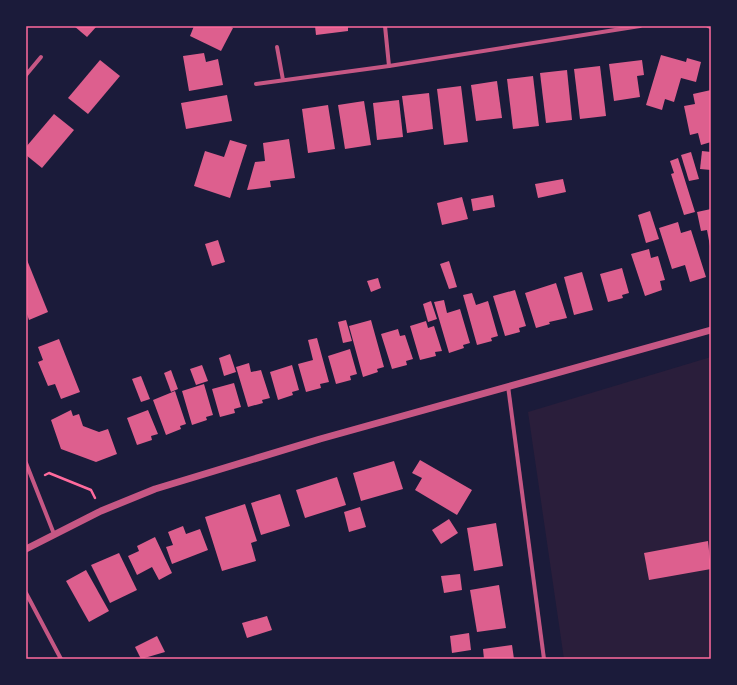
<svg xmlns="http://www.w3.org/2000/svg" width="737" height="685" viewBox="0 0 737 685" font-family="'Source Serif 4',serif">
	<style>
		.green { fill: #2a1e3b }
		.building { fill: #dd5f8e }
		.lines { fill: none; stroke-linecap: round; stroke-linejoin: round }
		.path { stroke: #ff6b9d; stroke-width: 2.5 }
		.minor { stroke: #c65784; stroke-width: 4 }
		.tertiary { stroke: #c65784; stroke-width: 7 }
		.neatline { fill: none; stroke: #ff6b9d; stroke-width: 1.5 }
	</style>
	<rect width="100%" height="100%" fill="#1b1b3a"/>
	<path class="green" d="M 711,357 L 711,659 L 564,659 L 528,412 Z"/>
	<g class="building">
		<path d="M 74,26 L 97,26 L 87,37 Z"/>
		<path d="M 194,26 L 229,26 L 233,28 L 221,51 L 190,36 Z"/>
		<path d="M 315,26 L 348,26 L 348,31 L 316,35 Z"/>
		<path d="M 204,53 L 206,62 L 218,59 L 223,85 L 189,91 L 183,56 Z"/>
		<path d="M 661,55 L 686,62 L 687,58 L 701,62 L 696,82 L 681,78 L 674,102 L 665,99 L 662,110 L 646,105 Z"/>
		<path d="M 100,60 L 120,76 L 88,114 L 68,98 Z"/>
		<path d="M 642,60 L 644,75 L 637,76 L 640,97 L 614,101 L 609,64 Z"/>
		<path d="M 600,66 L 606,116 L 580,119 L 574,69 Z"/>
		<path d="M 567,70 L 572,120 L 546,123 L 540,73 Z"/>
		<path d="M 533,76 L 539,126 L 513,129 L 507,79 Z"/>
		<path d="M 497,81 L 502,118 L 476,121 L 471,85 Z"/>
		<path d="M 461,86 L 468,142 L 444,145 L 437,89 Z"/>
		<path d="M 711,90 L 711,142 L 701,145 L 698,133 L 690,135 L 684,106 L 695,104 L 693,94 Z"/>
		<path d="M 429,93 L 433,129 L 407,133 L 402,96 Z"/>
		<path d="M 227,95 L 232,121 L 186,129 L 181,103 Z"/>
		<path d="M 399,100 L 403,137 L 377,140 L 373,103 Z"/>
		<path d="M 364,101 L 371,145 L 345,149 L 338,105 Z"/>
		<path d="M 328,105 L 335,149 L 308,153 L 302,109 Z"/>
		<path d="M 54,114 L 74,130 L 42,168 L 26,155 L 26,147 Z"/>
		<path d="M 289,139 L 295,178 L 270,181 L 271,187 L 247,190 L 255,162 L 265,161 L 263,143 Z"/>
		<path d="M 230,140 L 247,145 L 230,198 L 194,186 L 205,151 L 224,157 Z"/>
		<path d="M 702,151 L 711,152 L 711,170 L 700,169 Z"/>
		<path d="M 691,152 L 699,179 L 689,181 L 681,155 Z"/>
		<path d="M 678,158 L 695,212 L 684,215 L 671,174 L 674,173 L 670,161 Z"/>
		<path d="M 563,179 L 566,192 L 538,198 L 535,184 Z"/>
		<path d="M 493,195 L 495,207 L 473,211 L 471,199 Z"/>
		<path d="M 462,197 L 468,219 L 442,225 L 437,203 Z"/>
		<path d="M 711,209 L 711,246 L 710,246 L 707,230 L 701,231 L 697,212 Z"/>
		<path d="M 650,211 L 659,239 L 646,243 L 638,215 Z"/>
		<path d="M 678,222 L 681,233 L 691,230 L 706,277 L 690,282 L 685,265 L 672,269 L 659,228 Z"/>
		<path d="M 218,240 L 225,262 L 212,266 L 205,244 Z"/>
		<path d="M 649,249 L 651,258 L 658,256 L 665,280 L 660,281 L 662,290 L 645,296 L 631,254 Z"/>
		<path d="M 27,260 L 48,312 L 29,320 L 26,311 Z"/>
		<path d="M 449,261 L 457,287 L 449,289 L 440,264 Z"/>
		<path d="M 622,268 L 629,293 L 622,295 L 623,298 L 608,302 L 600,274 Z"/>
		<path d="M 582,272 L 593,310 L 574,315 L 564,277 Z"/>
		<path d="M 378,278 L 381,288 L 371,292 L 367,281 Z"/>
		<path d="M 556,283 L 567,318 L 549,322 L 550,324 L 536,328 L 525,293 Z"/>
		<path d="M 515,290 L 526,326 L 519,328 L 520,332 L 505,336 L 493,296 Z"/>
		<path d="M 472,293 L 476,305 L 488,301 L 498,336 L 491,338 L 492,341 L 477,345 L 463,295 Z"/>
		<path d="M 444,300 L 447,313 L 460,309 L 470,343 L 463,345 L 464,348 L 449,353 L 434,302 Z"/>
		<path d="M 431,301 L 437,319 L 428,322 L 423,304 Z"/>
		<path d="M 346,320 L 352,341 L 343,343 L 338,322 Z"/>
		<path d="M 371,320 L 384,367 L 377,369 L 378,372 L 363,377 L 349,326 Z"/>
		<path d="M 426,321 L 428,328 L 434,326 L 442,351 L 435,352 L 436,356 L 420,360 L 410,326 Z"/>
		<path d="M 398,329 L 400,336 L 405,335 L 413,359 L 406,361 L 407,365 L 392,369 L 381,334 Z"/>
		<path d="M 317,338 L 329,382 L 320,384 L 321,388 L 306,392 L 298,364 L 313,360 L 308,340 Z"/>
		<path d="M 59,339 L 80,392 L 61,399 L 55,384 L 48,386 L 38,362 L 43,360 L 38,347 Z"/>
		<path d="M 350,349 L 357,374 L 350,376 L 351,380 L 336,384 L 328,356 Z"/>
		<path d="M 230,354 L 236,372 L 224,376 L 219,358 Z"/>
		<path d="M 249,363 L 251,372 L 261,370 L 270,398 L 262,400 L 263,403 L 248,407 L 236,367 Z"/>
		<path d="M 202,365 L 208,381 L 196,385 L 190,369 Z"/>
		<path d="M 292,365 L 299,390 L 292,392 L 293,395 L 278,400 L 270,372 Z"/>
		<path d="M 171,370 L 178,389 L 171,392 L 164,373 Z"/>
		<path d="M 141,376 L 150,399 L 141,402 L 132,379 Z"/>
		<path d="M 234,383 L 241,407 L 234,409 L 235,413 L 220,417 L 212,389 Z"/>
		<path d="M 204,384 L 213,415 L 206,417 L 207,420 L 192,425 L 182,391 Z"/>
		<path d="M 175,391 L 186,424 L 180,426 L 181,429 L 166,435 L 153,400 Z"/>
		<path d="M 71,410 L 73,416 L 79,414 L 83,426 L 99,432 L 108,429 L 117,454 L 96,462 L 61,449 L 51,420 Z"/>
		<path d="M 148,410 L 158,434 L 151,436 L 152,440 L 137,445 L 127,418 Z"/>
		<path d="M 420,460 L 472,490 L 457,515 L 415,490 L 422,478 L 412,473 Z"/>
		<path d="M 394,461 L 403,489 L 361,501 L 353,473 Z"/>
		<path d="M 337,477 L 346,505 L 305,518 L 296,490 Z"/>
		<path d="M 280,494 L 290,526 L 261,535 L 251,503 Z"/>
		<path d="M 245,504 L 257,541 L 251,543 L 256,561 L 222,571 L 205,517 Z"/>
		<path d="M 360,507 L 366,527 L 349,532 L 344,512 Z"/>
		<path d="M 449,519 L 458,533 L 441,544 L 432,530 Z"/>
		<path d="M 496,523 L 503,566 L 474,571 L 467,528 Z"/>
		<path d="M 183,526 L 186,534 L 200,529 L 208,550 L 172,564 L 166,547 L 173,545 L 168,532 Z"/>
		<path d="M 155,537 L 172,573 L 159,580 L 152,567 L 137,575 L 128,556 L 139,551 L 137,546 Z"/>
		<path d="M 708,541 L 711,569 L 649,580 L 644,553 Z"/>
		<path d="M 119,553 L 137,590 L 110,603 L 91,565 Z"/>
		<path d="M 86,570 L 109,611 L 89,622 L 66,581 Z"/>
		<path d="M 460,574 L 462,590 L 444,593 L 441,576 Z"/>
		<path d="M 499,585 L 506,628 L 477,632 L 470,590 Z"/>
		<path d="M 267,616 L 272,630 L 247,638 L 242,623 Z"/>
		<path d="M 469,633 L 471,650 L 452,653 L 450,636 Z"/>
		<path d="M 157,636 L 165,652 L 141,659 L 135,647 Z"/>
		<path d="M 512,645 L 514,659 L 484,659 L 483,649 Z"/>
	</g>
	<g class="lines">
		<path class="path" d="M 45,475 L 49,473 L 91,490 L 95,498"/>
		<g class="minor">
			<path d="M 385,26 L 389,66"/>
			<path d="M 708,26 L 711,27"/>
			<path d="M 277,47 L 283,80"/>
			<path d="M 26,75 L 41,57"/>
			<path d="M 256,84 L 389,66 L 640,26"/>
			<path d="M 508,386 L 544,659"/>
			<path d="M 26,463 L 54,534"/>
			<path d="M 26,593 L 61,659"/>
		</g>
		<path class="tertiary" d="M 26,549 L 101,511 L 155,489 L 320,439 L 711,330"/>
	</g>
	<rect width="737" height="685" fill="none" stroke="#1b1b3a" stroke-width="54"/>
	<rect x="27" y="27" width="683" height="631" class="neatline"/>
</svg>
